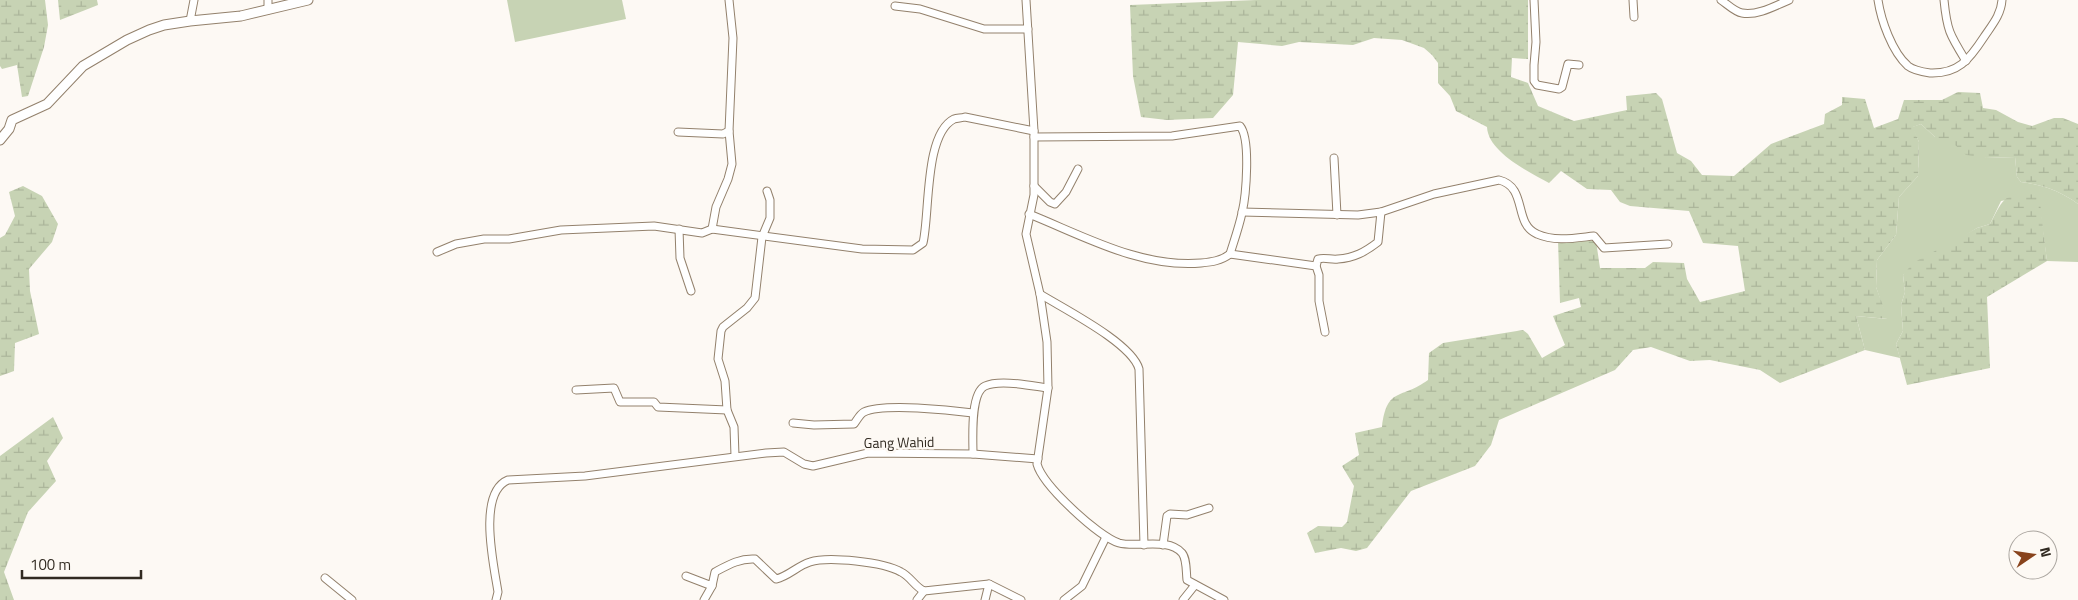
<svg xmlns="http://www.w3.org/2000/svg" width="2078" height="600" viewBox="0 0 2078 600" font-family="'Titillium Web',sans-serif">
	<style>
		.green { fill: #c7d3b4 }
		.wetland { fill: url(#wetland-marsh) }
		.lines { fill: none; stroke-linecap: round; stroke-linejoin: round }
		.minor-casing { stroke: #93816c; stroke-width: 9 }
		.tertiary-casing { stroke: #93816c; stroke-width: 11 }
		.minor { stroke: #fff; stroke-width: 7 }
		.tertiary { stroke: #fff; stroke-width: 9 }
		.labels { text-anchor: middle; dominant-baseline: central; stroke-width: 5; stroke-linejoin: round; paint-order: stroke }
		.street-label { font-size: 14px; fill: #312a21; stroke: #fdf9f4 }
	</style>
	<defs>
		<pattern id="wetland-marsh" width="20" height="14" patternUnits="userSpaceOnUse" patternTransform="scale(1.25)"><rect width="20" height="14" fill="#c7d3b4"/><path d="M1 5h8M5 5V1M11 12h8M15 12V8" fill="none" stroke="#abb59a"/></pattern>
	</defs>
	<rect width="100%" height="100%" fill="#fdf9f4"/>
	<g class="green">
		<path d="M 507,0 L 622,0 L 626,19 L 515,42 Z"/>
		<path d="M 1921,124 L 1935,137 L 1953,135 L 1986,158 L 2015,157 L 2017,177 L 2021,182 C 2043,185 2060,191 2078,204 L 2078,262 L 2047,261 L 2038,194 L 2001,201 L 1990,224 L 1977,228 L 1903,275 L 1905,292 L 1901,305 L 1903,331 L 1896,344 L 1900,358 L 1865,350 L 1856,316 L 1887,319 L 1876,287 L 1877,260 L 1896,235 L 1899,197 L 1918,176 L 1919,142 L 1912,127 Z"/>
	</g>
	<g class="wetland">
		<path d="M 0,0 L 45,0 L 48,25 L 44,47 L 28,96 L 22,97 L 17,65 L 2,69 L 0,66 Z"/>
		<path d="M 58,0 L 97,0 L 98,5 L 60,20 Z"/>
		<path d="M 1256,0 L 1528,0 L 1528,59 L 1512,58 L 1511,77 L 1528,83 L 1538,106 L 1574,121 L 1627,110 L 1626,96 L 1656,93 L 1662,99 L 1677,153 L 1691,161 L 1702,175 L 1734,176 L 1771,144 L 1824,124 L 1825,114 L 1842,105 L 1842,97 L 1865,99 L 1874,128 L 1898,119 L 1904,100 L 1942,100 L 1958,92 L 1980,93 L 1983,108 L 1996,110 L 2018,122 L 2032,126 L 2054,118 L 2063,118 L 2078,124 L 2078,204 C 2060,191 2043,185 2021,182 L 2017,177 L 2015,157 L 1986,158 L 1966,155 L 1954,144 L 1953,138 L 1951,142 L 1935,137 L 1921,124 L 1913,127 L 1919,142 L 1918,176 L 1899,197 L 1896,235 L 1877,260 L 1876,287 L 1888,319 L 1856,316 L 1865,350 L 1780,383 L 1760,370 L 1710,360 L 1690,361 L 1651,347 L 1633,350 L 1615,370 L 1499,420 L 1491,445 L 1475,466 L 1411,491 L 1367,548 L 1356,551 L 1341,548 L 1315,553 L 1307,533 L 1318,526 L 1342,527 L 1347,522 L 1354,486 L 1342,466 L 1359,455 L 1355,433 L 1382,427 C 1387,386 1401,400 1428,380 L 1429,353 L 1443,343 L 1523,330 L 1528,334 L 1542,358 L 1565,345 L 1553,316 L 1581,307 L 1579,298 L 1560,303 L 1558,240 L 1596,241 L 1600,268 L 1645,268 L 1653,262 L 1684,263 L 1687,279 L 1700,302 L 1745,291 L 1738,246 L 1703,243 L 1689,211 L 1630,206 L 1620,202 L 1611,190 L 1587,189 L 1561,171 L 1549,183 C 1529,172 1488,152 1487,127 L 1456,111 L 1450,96 L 1438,83 L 1438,63 L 1432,55 L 1424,48 L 1402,40 L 1374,38 L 1353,45 L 1299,42 L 1282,46 L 1238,42 L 1233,95 L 1213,118 L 1167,120 L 1141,117 L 1133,76 L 1130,5 Z"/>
		<path d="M 23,186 L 42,196 L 58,224 L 52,242 L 29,269 L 30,291 L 39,334 L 15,343 L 14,371 L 0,376 L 0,238 L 5,235 L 15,216 L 9,192 Z"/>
		<path d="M 2039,194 L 2047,261 L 1987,297 L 1990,368 L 1907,385 L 1896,344 L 1903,331 L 1901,305 L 1905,292 L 1903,275 L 1913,263 L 1977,228 L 1990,224 C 2006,193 2004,195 2039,194 Z"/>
		<path d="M 53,417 L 63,438 L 47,461 L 56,481 L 28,512 L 4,572 L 14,600 L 0,600 L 0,456 Z"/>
	</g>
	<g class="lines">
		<g class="minor-casing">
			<g id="minor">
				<path d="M 268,0 L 268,10"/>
				<path d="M 1026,0 L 1034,131 L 1034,195 L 1026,234 L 1040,294 L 1047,342 L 1048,388 L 1037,464 C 1043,486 1098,536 1119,543 C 1137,548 1168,537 1182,553 C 1187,559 1186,572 1187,580 L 1224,600"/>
				<path d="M 1534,0 L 1536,42 L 1534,65 L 1534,81 L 1537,85 L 1559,89 L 1562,87 L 1568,64 L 1579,65"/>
				<path d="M 1633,0 L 1634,17"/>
				<path d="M 1721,0 C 1727,4 1735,12 1742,13 C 1757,16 1775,6 1789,0"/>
				<path d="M 1878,0 C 1881,20 1892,52 1908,66 C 1913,70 1923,72 1930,73 C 1958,74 1969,60 1984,37 C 1992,25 2001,15 2002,0"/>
				<path d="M 1944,0 C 1947,31 1950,35 1966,61"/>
				<path d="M 895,6 L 920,9 L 984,29 L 1028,29"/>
				<path d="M 190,21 L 194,0"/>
				<path d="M 678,132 L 723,134 L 729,131"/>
				<path d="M 1334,158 L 1337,215"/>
				<path d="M 1034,186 L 1050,202 L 1055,204 L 1066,192 L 1078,169"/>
				<path d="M 1242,212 L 1358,215 L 1381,212 L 1434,194 L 1499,180 C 1528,187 1513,224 1537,234 C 1555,242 1575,238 1594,236 L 1604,248 L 1668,244"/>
				<path d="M 1029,214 C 1084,236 1140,268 1201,263 C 1211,262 1221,261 1230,254 C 1234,241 1239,227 1242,213 C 1246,196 1251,139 1240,126 L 1172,136 L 1034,137"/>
				<path d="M 679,229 L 680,258 L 691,291"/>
				<path d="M 712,229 L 716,207 L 728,179 L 732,164 L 729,131 L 733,38 L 729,0"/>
				<path d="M 437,252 L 456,244 L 484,239 L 509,239 L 561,230 L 654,226 L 702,233 L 712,229 L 862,249 L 913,250 L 923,243 C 930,214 924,134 954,119 C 957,118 962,118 965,117 L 1034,131"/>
				<path d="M 1230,254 L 1316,266 L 1319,275 L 1319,301 L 1325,332"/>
				<path d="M 1316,266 L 1318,259 C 1325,257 1331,260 1338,259 C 1354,258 1365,252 1378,242 L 1381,212"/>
				<path d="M 1040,294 C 1064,309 1132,343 1139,369 L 1144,545"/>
				<path d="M 576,390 L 614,388 L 620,402 L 654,402 L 658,407 L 727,410"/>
				<path d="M 793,423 L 814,425 L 854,424 C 857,420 860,414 864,412 C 883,403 951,410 973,413"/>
				<path d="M 973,454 C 973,439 970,393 985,386 C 1000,379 1032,386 1048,388"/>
				<path d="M 735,456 L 734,427 L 727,410 L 725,381 L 718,359 L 721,331 L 723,327 L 747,308 L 755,298 L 762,237 L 770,218 L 770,200 L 767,191"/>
				<path d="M 1163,545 L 1167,516 L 1170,514 L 1187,515 L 1209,508"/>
				<path d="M 686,576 L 712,586 L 715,572 C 728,565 740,558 755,559 L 776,579 C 789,576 797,566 810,562 C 828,556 884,562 901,572 C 910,576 915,587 924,591 L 989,584 L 1021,600"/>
				<path d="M 325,578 L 352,600"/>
				<path d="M 496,600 L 498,592 C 494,566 477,493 508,480 L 585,476 L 766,453 L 784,452 L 804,464 L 813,466 L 868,453 L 973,454 L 1038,459"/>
				<path d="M 704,600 L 712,586"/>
				<path d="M 917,600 L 924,591"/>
				<path d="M 985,600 L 989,584"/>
				<path d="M 1064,600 L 1082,586 L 1106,537"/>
				<path d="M 1183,600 L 1195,585"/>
			</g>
		</g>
		<g class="tertiary-casing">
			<path id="tertiary" d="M 0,140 L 9,129 L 12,120 L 47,104 L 83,66 L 127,40 L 149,30 L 164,25 L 190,21 L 241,16 L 308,0"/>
		</g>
		<use href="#minor" class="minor"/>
		<use href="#tertiary" class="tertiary"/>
	</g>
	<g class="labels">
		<g class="street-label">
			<text transform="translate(899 442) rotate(-1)">Gang Wahid</text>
		</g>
	</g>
	<g transform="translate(2033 555) rotate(77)"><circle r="24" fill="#fdf9f4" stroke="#aba6a0"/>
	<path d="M0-4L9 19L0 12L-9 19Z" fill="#88431c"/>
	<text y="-8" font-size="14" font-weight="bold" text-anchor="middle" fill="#312a21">N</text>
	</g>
	<path d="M22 570v8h119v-8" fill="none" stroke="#312a21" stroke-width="2.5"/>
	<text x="30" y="570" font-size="15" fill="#312a21" stroke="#fdf9f4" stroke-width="4" paint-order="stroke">100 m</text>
</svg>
